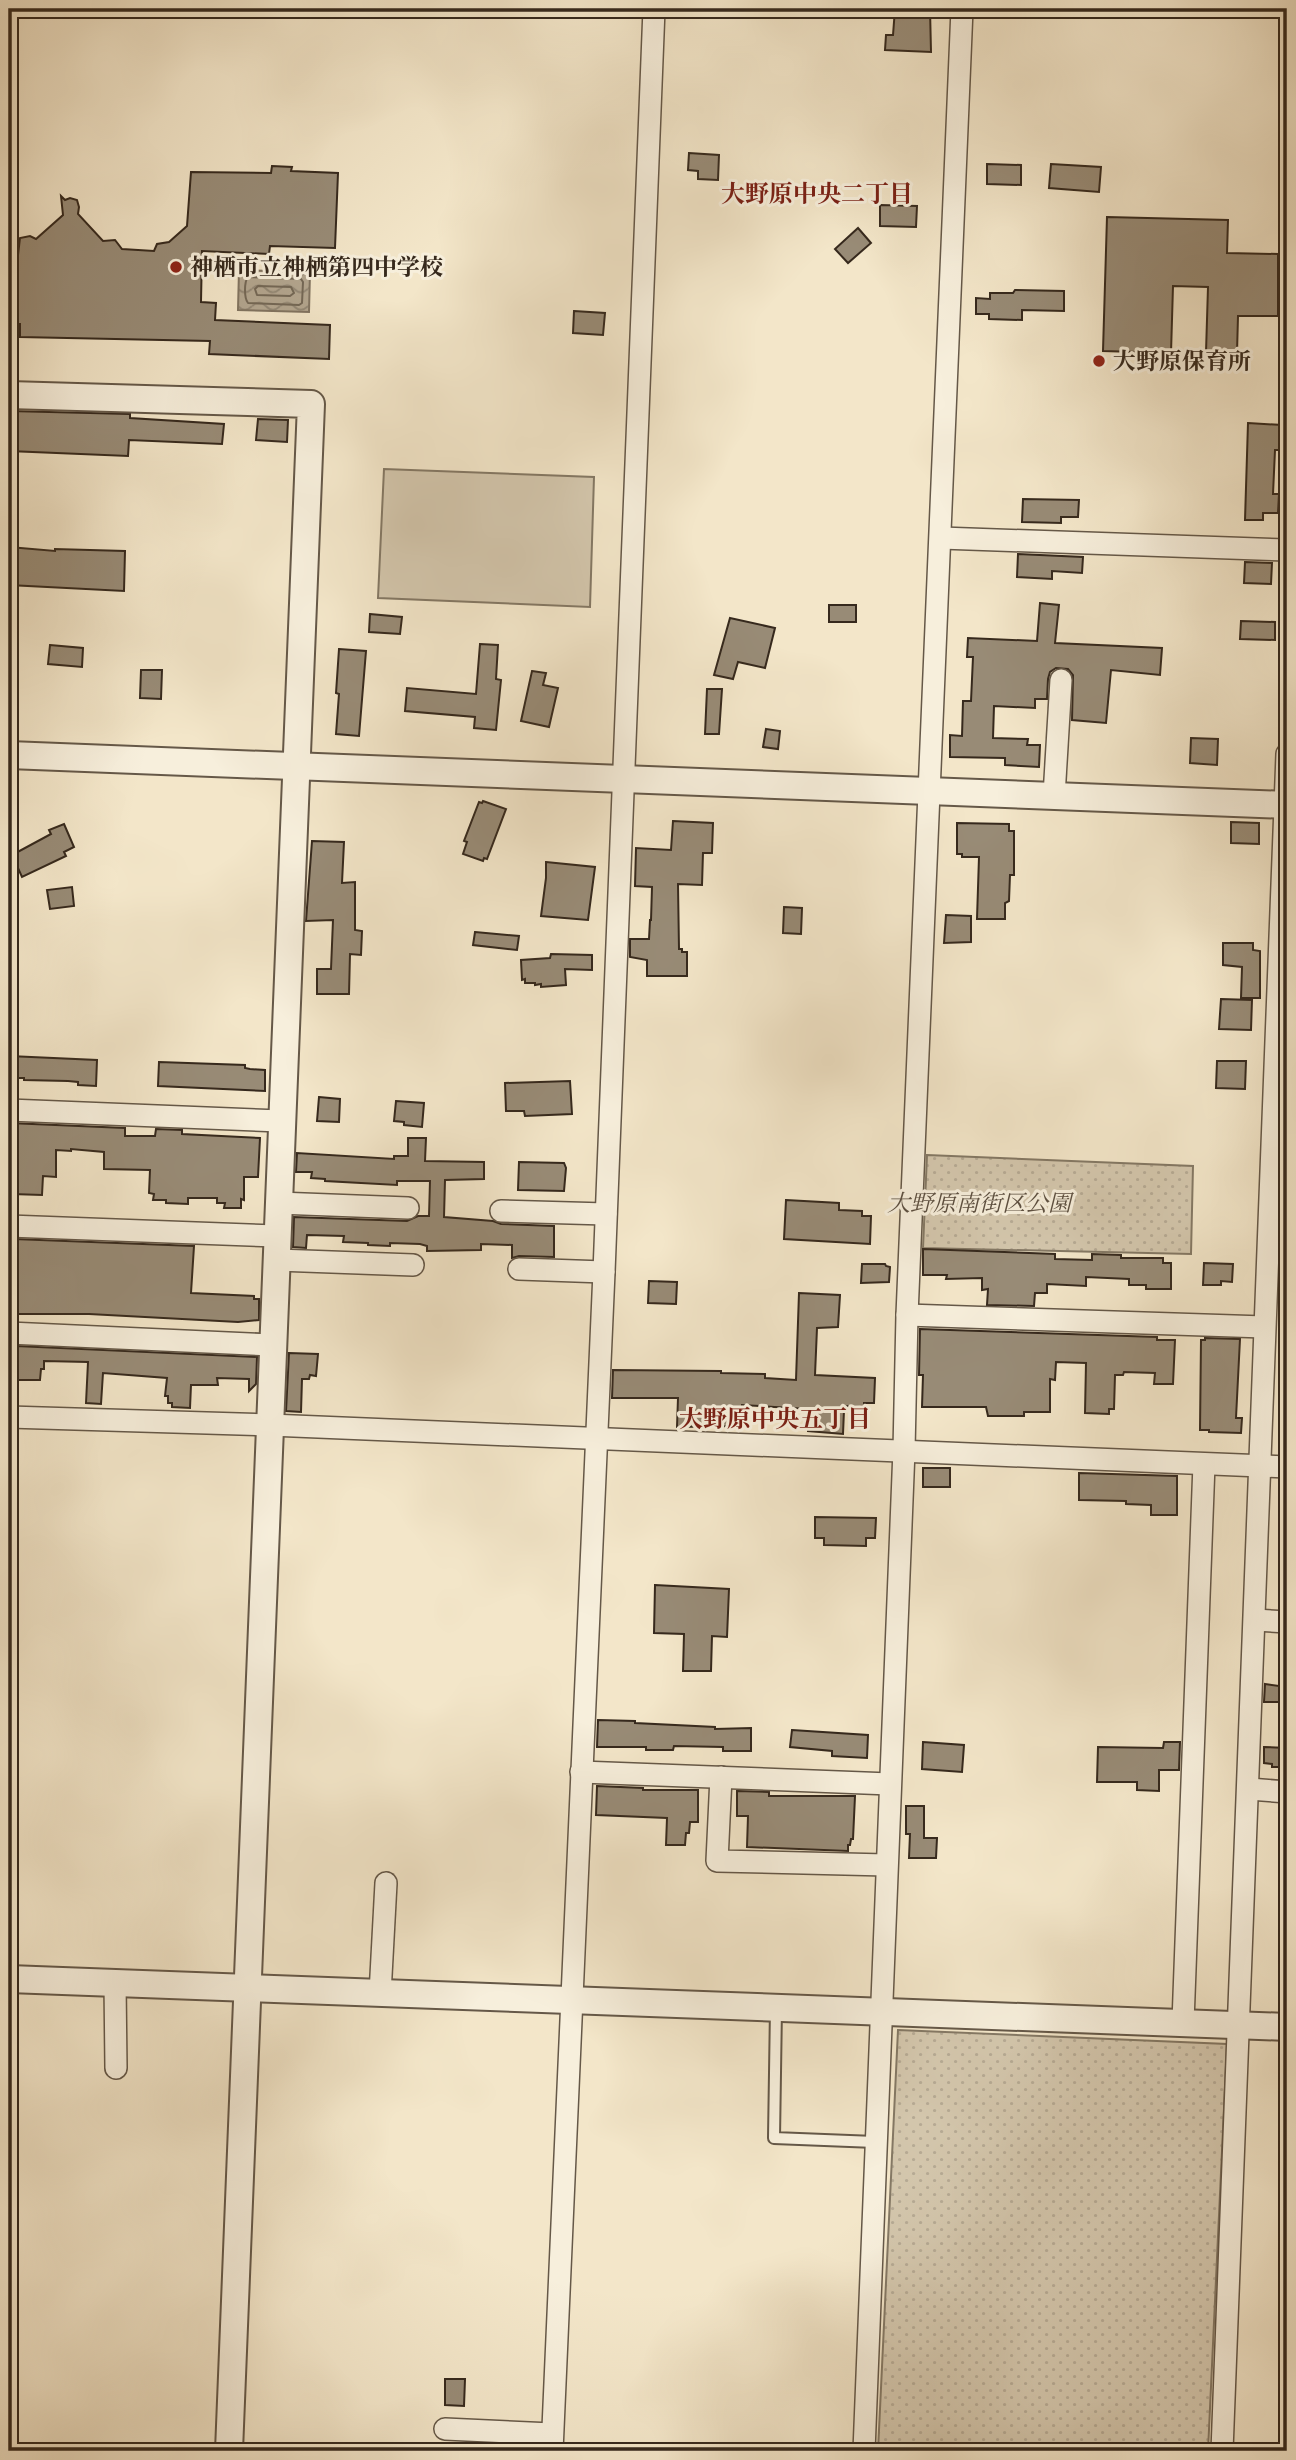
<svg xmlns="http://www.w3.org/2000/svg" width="1296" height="2460" viewBox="0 0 1296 2460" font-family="'IM FELL Double Pica','Noto Serif JP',serif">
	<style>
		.grass { fill: url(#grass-dots); stroke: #847864; stroke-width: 2 }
		.garden { fill: #d3c6ac; stroke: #847864; stroke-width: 2 }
		.water { fill: url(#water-waves); stroke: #817461; stroke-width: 2 }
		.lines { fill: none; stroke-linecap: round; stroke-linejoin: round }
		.shore { stroke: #746856; stroke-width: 2 }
		.building { fill: #988b76; stroke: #36291d; stroke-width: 2 }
		.service-casing { stroke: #655848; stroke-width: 14 }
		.minor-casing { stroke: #655848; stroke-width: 24 }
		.tertiary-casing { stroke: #655848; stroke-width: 30 }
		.service { stroke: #f7efdc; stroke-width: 10 }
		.minor { stroke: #f7efdc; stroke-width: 21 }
		.tertiary { stroke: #f7efdc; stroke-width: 26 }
		.poi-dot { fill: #8f2418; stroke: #f7efdc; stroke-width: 2.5 }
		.labels { text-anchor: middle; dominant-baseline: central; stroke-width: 6; stroke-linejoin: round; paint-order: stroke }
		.poi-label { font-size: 23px; font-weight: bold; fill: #36291d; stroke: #f7efdc; text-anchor: start }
		.park-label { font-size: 23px; font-style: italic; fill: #5d5041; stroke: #f7efdc }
		.neighbourhood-label { font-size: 24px; font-weight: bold; fill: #7a1f14; stroke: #f7efdc }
	</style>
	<defs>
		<pattern id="grass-dots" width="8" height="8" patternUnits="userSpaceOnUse" patternTransform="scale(1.75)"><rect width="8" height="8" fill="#d3c6ac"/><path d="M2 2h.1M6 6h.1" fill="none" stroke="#b6aa94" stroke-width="1.8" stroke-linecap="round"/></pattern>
		<pattern id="water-waves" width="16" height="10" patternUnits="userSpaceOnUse" patternTransform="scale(1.75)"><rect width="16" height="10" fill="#b3a68f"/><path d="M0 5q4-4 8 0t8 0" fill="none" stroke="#928774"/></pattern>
	</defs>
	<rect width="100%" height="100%" fill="#f3e6c9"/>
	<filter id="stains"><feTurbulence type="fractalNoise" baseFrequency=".00286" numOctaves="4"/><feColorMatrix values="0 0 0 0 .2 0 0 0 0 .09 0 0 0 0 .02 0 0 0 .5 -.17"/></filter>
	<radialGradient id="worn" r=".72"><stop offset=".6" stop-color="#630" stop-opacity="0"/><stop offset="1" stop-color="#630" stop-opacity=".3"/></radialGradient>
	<g class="grass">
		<path d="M 927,1155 L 1193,1166 L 1191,1254 L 923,1248 Z"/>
		<path d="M 898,2030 L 1227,2044 L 1208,2451 L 878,2451 Z"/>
	</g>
	<path class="garden" d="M 384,469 L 594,477 L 590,607 L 378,598 Z"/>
	<path class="water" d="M 239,270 L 310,272 L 309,312 L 238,310 Z"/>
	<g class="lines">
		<g class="shore">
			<path d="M 248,277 L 301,279 L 303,282 L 302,303 L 299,305 L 248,303 C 244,298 244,282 248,277 Z"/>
			<path d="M 258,286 L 291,287 L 294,293 L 290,296 L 257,295 L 255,289 Z"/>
		</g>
	</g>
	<g class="building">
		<path d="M 895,9 L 930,9 L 931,52 L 885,50 L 886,35 L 893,35 Z"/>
		<path d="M 689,153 L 719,155 L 718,180 L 698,179 L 698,171 L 688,170 Z"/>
		<path d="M 987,164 L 1021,165 L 1021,185 L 987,184 Z"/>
		<path d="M 1051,164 L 1101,167 L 1099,192 L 1049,188 Z"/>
		<path d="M 272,166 L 292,167 L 291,171 L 338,173 L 335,248 L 270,246 L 269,254 L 202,251 L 201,302 L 216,303 L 215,320 L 330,325 L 329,359 L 209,354 L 210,341 L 20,337 L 20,324 L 11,324 L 12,293 L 9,290 L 9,263 L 18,255 L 20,238 L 30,236 L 36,239 L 63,215 L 61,196 L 65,200 L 70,198 L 77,200 L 79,207 L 78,214 L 103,241 L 115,240 L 122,249 L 154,251 L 157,244 L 169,242 L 187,226 L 191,172 L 271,173 Z"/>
		<path d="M 880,205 L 917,206 L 916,227 L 880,226 Z"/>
		<path d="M 1107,217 L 1228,220 L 1227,253 L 1278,254 L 1278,316 L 1238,316 L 1237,353 L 1206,352 L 1208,287 L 1173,286 L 1171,353 L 1103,351 Z"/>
		<path d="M 858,228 L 871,243 L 848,263 L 835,249 Z"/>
		<path d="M 1015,290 L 1064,291 L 1064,311 L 1022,310 L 1022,320 L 989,319 L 989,314 L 976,314 L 976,298 L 990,299 L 990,293 L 1013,293 Z"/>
		<path d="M 574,311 L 605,313 L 603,335 L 573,333 Z"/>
		<path d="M 9,411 L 130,414 L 130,418 L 224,424 L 222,444 L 129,440 L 128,456 L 9,451 Z"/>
		<path d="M 258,419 L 288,420 L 287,442 L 256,440 Z"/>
		<path d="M 1248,423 L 1282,425 L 1280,450 L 1275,450 L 1273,494 L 1279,494 L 1278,513 L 1263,513 L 1263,520 L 1245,520 Z"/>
		<path d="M 1023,499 L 1079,500 L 1078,517 L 1061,517 L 1061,523 L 1022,522 Z"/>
		<path d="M 9,547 L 55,551 L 55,549 L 125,551 L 124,591 L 9,585 Z"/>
		<path d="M 1018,554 L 1083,557 L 1082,573 L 1052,571 L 1052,579 L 1017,577 Z"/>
		<path d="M 1245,562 L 1272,563 L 1271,584 L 1244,583 Z"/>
		<path d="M 1040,603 L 1059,605 L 1055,643 L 1162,648 L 1160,675 L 1111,670 L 1106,723 L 1072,720 L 1073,675 L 1068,669 L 1056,668 L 1050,672 L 1048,679 L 1047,699 L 1035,699 L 1035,708 L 994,706 L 993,738 L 1028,739 L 1027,745 L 1040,745 L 1039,767 L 1005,765 L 1005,758 L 950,757 L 950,735 L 962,736 L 963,701 L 971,701 L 973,657 L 967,657 L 968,638 L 1037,641 Z"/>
		<rect x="829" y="605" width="27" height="17"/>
		<path d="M 370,614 L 402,617 L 400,634 L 369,632 Z"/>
		<path d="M 730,618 L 775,628 L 765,668 L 738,662 L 733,679 L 714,675 Z"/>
		<path d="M 1241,621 L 1275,622 L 1275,640 L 1240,639 Z"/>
		<path d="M 480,644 L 498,645 L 496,679 L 501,680 L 496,730 L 474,728 L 475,717 L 405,711 L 407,688 L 476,694 Z"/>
		<path d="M 50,645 L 83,648 L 82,667 L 48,664 Z"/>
		<path d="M 339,649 L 366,651 L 359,736 L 336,734 L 339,694 L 336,693 Z"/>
		<path d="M 141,670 L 162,670 L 161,699 L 140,698 Z"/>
		<path d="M 532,671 L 546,673 L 543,685 L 558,688 L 549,727 L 521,721 Z"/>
		<path d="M 707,689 L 722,689 L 719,734 L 705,734 Z"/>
		<path d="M 766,729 L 780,731 L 778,749 L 763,747 Z"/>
		<path d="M 1191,738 L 1218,739 L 1217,765 L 1190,763 Z"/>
		<path d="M 483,801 L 506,809 L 487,859 L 484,858 L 483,861 L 463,854 L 467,842 L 464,841 L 479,802 L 482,803 Z"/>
		<path d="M 673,821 L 713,823 L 712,853 L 703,853 L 702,885 L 678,884 L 679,949 L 682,949 L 682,952 L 687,952 L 687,976 L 647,976 L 647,960 L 630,957 L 630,939 L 649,939 L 650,920 L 651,920 L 652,887 L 635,886 L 636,848 L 671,850 Z"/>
		<path d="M 1231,822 L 1259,823 L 1259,844 L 1231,843 Z"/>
		<path d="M 957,823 L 1009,824 L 1009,831 L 1014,831 L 1014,875 L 1010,875 L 1009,901 L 1005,903 L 1005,919 L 977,919 L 979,857 L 962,857 L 962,854 L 957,854 Z"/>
		<path d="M 64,824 L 74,847 L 64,852 L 66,856 L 22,877 L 12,855 L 51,834 L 49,830 Z"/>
		<path d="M 312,841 L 344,842 L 342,883 L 355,882 L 355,930 L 362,931 L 361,955 L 350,954 L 349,994 L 317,994 L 317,969 L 331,969 L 333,920 L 306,921 Z"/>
		<path d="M 546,862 L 595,867 L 588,920 L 541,916 L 546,878 Z"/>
		<path d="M 72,887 L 74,906 L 50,909 L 47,890 Z"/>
		<path d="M 784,907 L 802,908 L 801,934 L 783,933 Z"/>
		<path d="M 946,915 L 971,916 L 971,942 L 944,943 Z"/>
		<path d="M 475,932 L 519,936 L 517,950 L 473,945 Z"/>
		<path d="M 1223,943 L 1253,943 L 1253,950 L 1260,951 L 1260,998 L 1241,998 L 1242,967 L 1223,965 Z"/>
		<path d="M 551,954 L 592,955 L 592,970 L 565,969 L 566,985 L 541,987 L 541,984 L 535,985 L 535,983 L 525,983 L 525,979 L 522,980 L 521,960 L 550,958 Z"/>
		<path d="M 1221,999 L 1252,1000 L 1251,1030 L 1219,1029 Z"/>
		<path d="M 9,1056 L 97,1060 L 96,1086 L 78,1085 L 78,1082 L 68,1081 L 24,1080 L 24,1078 L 18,1078 L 18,1075 L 9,1075 Z"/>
		<path d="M 1217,1061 L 1246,1061 L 1245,1089 L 1216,1088 Z"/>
		<path d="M 159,1062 L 245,1065 L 245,1068 L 250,1069 L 265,1070 L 265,1091 L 158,1086 Z"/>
		<path d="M 570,1081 L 572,1114 L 525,1116 L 524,1111 L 506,1111 L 505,1083 Z"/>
		<path d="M 319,1097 L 340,1099 L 339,1122 L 317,1121 Z"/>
		<path d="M 396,1101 L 424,1103 L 422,1127 L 404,1125 L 404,1122 L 394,1121 Z"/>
		<path d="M 9,1123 L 125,1128 L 125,1136 L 155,1136 L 156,1129 L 182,1130 L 182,1134 L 260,1138 L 258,1177 L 244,1177 L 244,1200 L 241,1199 L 241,1208 L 224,1208 L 225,1203 L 217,1203 L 217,1198 L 188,1198 L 188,1204 L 166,1203 L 166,1200 L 153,1200 L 154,1194 L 149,1193 L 150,1170 L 104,1169 L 104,1152 L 71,1149 L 71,1151 L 56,1150 L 56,1177 L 43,1176 L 42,1195 L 12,1194 L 12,1189 L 9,1189 Z"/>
		<path d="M 408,1138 L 426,1138 L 425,1161 L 484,1162 L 484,1179 L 445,1180 L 444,1217 L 493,1221 L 501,1224 L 554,1226 L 554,1257 L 519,1256 L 512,1258 L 512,1245 L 481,1244 L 481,1250 L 427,1251 L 427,1246 L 420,1244 L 390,1243 L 390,1246 L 368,1245 L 368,1243 L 343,1242 L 344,1236 L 307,1235 L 306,1248 L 293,1247 L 294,1217 L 407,1221 L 418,1216 L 429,1216 L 430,1181 L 397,1181 L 397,1185 L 325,1181 L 325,1179 L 311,1178 L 312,1172 L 296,1172 L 297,1153 L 394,1159 L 394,1156 L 408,1156 Z"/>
		<path d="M 519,1162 L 564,1163 L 566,1168 L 564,1191 L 518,1190 Z"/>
		<path d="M 786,1200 L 839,1203 L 839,1210 L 862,1211 L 862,1216 L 871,1216 L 870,1244 L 784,1239 Z"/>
		<path d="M 14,1239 L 194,1246 L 191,1293 L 254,1296 L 254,1299 L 259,1299 L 259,1320 L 238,1322 L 89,1314 L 13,1314 L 9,1312 L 9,1251 L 14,1251 Z"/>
		<path d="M 923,1249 L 1055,1254 L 1055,1259 L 1092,1260 L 1092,1254 L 1121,1255 L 1121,1258 L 1163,1258 L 1163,1263 L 1171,1263 L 1171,1289 L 1146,1289 L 1146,1285 L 1129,1285 L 1129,1279 L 1086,1277 L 1086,1286 L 1047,1284 L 1047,1293 L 1035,1293 L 1034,1306 L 987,1305 L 988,1289 L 982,1290 L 982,1278 L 946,1279 L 947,1275 L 923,1275 Z"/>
		<path d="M 1204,1263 L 1233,1264 L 1232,1282 L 1221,1281 L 1221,1285 L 1203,1285 Z"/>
		<path d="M 862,1264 L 885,1264 L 886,1266 L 890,1267 L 889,1282 L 861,1283 Z"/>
		<path d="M 649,1281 L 677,1282 L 676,1304 L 648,1303 Z"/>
		<path d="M 799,1293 L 840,1295 L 838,1327 L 817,1328 L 815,1375 L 875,1378 L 874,1403 L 864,1403 L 864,1406 L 860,1407 L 847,1406 L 844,1410 L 843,1434 L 808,1431 L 808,1409 L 742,1405 L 742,1426 L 677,1427 L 678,1398 L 612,1398 L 613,1370 L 721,1371 L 721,1373 L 765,1374 L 765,1378 L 796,1380 Z"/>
		<path d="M 920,1329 L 1157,1337 L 1157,1340 L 1175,1340 L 1173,1384 L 1154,1384 L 1155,1373 L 1124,1372 L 1123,1375 L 1115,1375 L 1114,1409 L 1109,1409 L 1109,1414 L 1085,1413 L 1086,1363 L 1056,1362 L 1055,1380 L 1050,1379 L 1050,1412 L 1024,1412 L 1024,1416 L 988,1416 L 986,1407 L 922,1407 L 923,1375 L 919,1375 Z"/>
		<path d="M 1205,1338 L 1240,1339 L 1236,1418 L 1242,1418 L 1241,1433 L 1209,1432 L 1209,1430 L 1200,1430 L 1201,1340 L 1205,1340 Z"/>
		<path d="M 16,1346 L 257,1357 L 256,1384 L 249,1391 L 249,1379 L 217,1378 L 218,1385 L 191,1385 L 190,1408 L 172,1407 L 172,1403 L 168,1403 L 168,1396 L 165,1396 L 167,1378 L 103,1373 L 101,1404 L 86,1403 L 88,1362 L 44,1361 L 44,1369 L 41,1369 L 40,1380 L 17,1380 L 17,1377 L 15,1377 Z"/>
		<path d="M 289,1353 L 318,1354 L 316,1376 L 310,1375 L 309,1379 L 302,1379 L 301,1412 L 286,1411 Z"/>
		<rect x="923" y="1468" width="27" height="19"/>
		<path d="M 1079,1473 L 1177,1476 L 1177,1515 L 1151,1515 L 1151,1505 L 1126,1504 L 1126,1501 L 1079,1500 Z"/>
		<path d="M 815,1517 L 876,1518 L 875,1538 L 866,1538 L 866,1546 L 824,1545 L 824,1538 L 815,1538 Z"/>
		<path d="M 655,1585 L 729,1589 L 727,1637 L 712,1636 L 711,1671 L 683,1671 L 684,1634 L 654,1633 Z"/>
		<path d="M 1265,1684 L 1287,1687 L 1287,1702 L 1264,1702 Z"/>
		<path d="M 598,1720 L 635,1721 L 635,1723 L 715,1727 L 715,1729 L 751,1728 L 751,1751 L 723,1751 L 723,1747 L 674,1746 L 673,1750 L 646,1750 L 646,1747 L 597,1747 Z"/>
		<path d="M 792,1730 L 868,1735 L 867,1758 L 832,1756 L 832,1751 L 790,1747 Z"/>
		<path d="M 923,1742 L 964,1745 L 962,1772 L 922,1769 Z"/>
		<path d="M 1164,1742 L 1180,1742 L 1179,1770 L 1159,1770 L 1159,1791 L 1137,1790 L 1137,1782 L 1097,1782 L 1098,1747 L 1163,1748 Z"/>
		<path d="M 1264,1747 L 1287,1748 L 1287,1767 L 1272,1767 L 1272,1764 L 1264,1763 Z"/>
		<path d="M 597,1786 L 643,1788 L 643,1790 L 698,1790 L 698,1822 L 690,1822 L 689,1833 L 686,1833 L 685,1845 L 666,1845 L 667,1818 L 596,1815 Z"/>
		<path d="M 737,1791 L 769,1792 L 769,1796 L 855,1796 L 853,1839 L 851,1839 L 850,1845 L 848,1845 L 848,1851 L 747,1847 L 748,1816 L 737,1816 Z"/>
		<path d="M 906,1806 L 924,1806 L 924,1838 L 937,1838 L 936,1858 L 909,1858 L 910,1834 L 906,1834 Z"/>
		<path d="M 445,2379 L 465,2379 L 464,2406 L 445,2405 Z"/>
	</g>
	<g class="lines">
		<g class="service-casing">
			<path id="service" d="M 776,2008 L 774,2138 L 875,2142"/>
		</g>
		<g class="minor-casing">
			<g id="minor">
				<path d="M 941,538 L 1287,550"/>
				<path d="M 1054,796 L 1061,680"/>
				<path d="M 9,1110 L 281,1121"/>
				<path d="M 278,1203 L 408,1208"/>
				<path d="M 501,1211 L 606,1214"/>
				<path d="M 9,1226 L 277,1236"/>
				<path d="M 277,1260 L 413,1265"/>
				<path d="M 519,1269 L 604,1272"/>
				<path d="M 907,1315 L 1264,1327"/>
				<path d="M 9,1333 L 273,1345"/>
				<path d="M 9,1417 L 270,1425 L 1287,1467"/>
				<path d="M 1255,1620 L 1287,1622"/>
				<path d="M 581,1772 L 890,1784"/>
				<path d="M 721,1777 L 717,1861 L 886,1865"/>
				<path d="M 1249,1789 L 1287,1792"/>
				<path d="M 115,1983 L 116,2068"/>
				<path d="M 380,1994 L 386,1883"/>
				<path d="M 1183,2022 L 1204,1464"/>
				<path d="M 445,2429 L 552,2434"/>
				<path d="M 552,2451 L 604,1272 L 654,9"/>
				<path d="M 864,2451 L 904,1450 L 907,1315 L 962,9"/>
				<path d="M 1222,2451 L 1287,754"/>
			</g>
		</g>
		<g class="tertiary-casing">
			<g id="tertiary">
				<path d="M 9,395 L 311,404 L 229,2451"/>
				<path d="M 9,755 L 1287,805"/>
				<path d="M 9,1979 L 1287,2027"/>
			</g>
		</g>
		<use href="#service" class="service"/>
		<use href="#minor" class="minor"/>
		<use href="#tertiary" class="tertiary"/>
	</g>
	<g class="poi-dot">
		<circle cx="176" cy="267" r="7"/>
		<circle cx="1099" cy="361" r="7"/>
	</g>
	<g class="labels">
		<g class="poi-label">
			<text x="190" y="267">神栖市立神栖第四中学校</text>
			<text x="1113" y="361">大野原保育所</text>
		</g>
		<g class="park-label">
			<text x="979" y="1203">大野原南街区公園</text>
		</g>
		<g class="neighbourhood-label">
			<text x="817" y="194">大野原中央二丁目</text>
			<text x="775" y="1419">大野原中央五丁目</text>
		</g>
	</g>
	<rect width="1296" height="2460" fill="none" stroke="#f3e6c9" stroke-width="35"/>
	<rect x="10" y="10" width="1275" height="2439" fill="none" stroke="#36291d" stroke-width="3.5"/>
	<rect x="18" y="18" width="1261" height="2425" fill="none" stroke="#36291d" stroke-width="2"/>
	<rect width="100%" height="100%" filter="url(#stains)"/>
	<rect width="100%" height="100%" fill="url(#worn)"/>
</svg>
